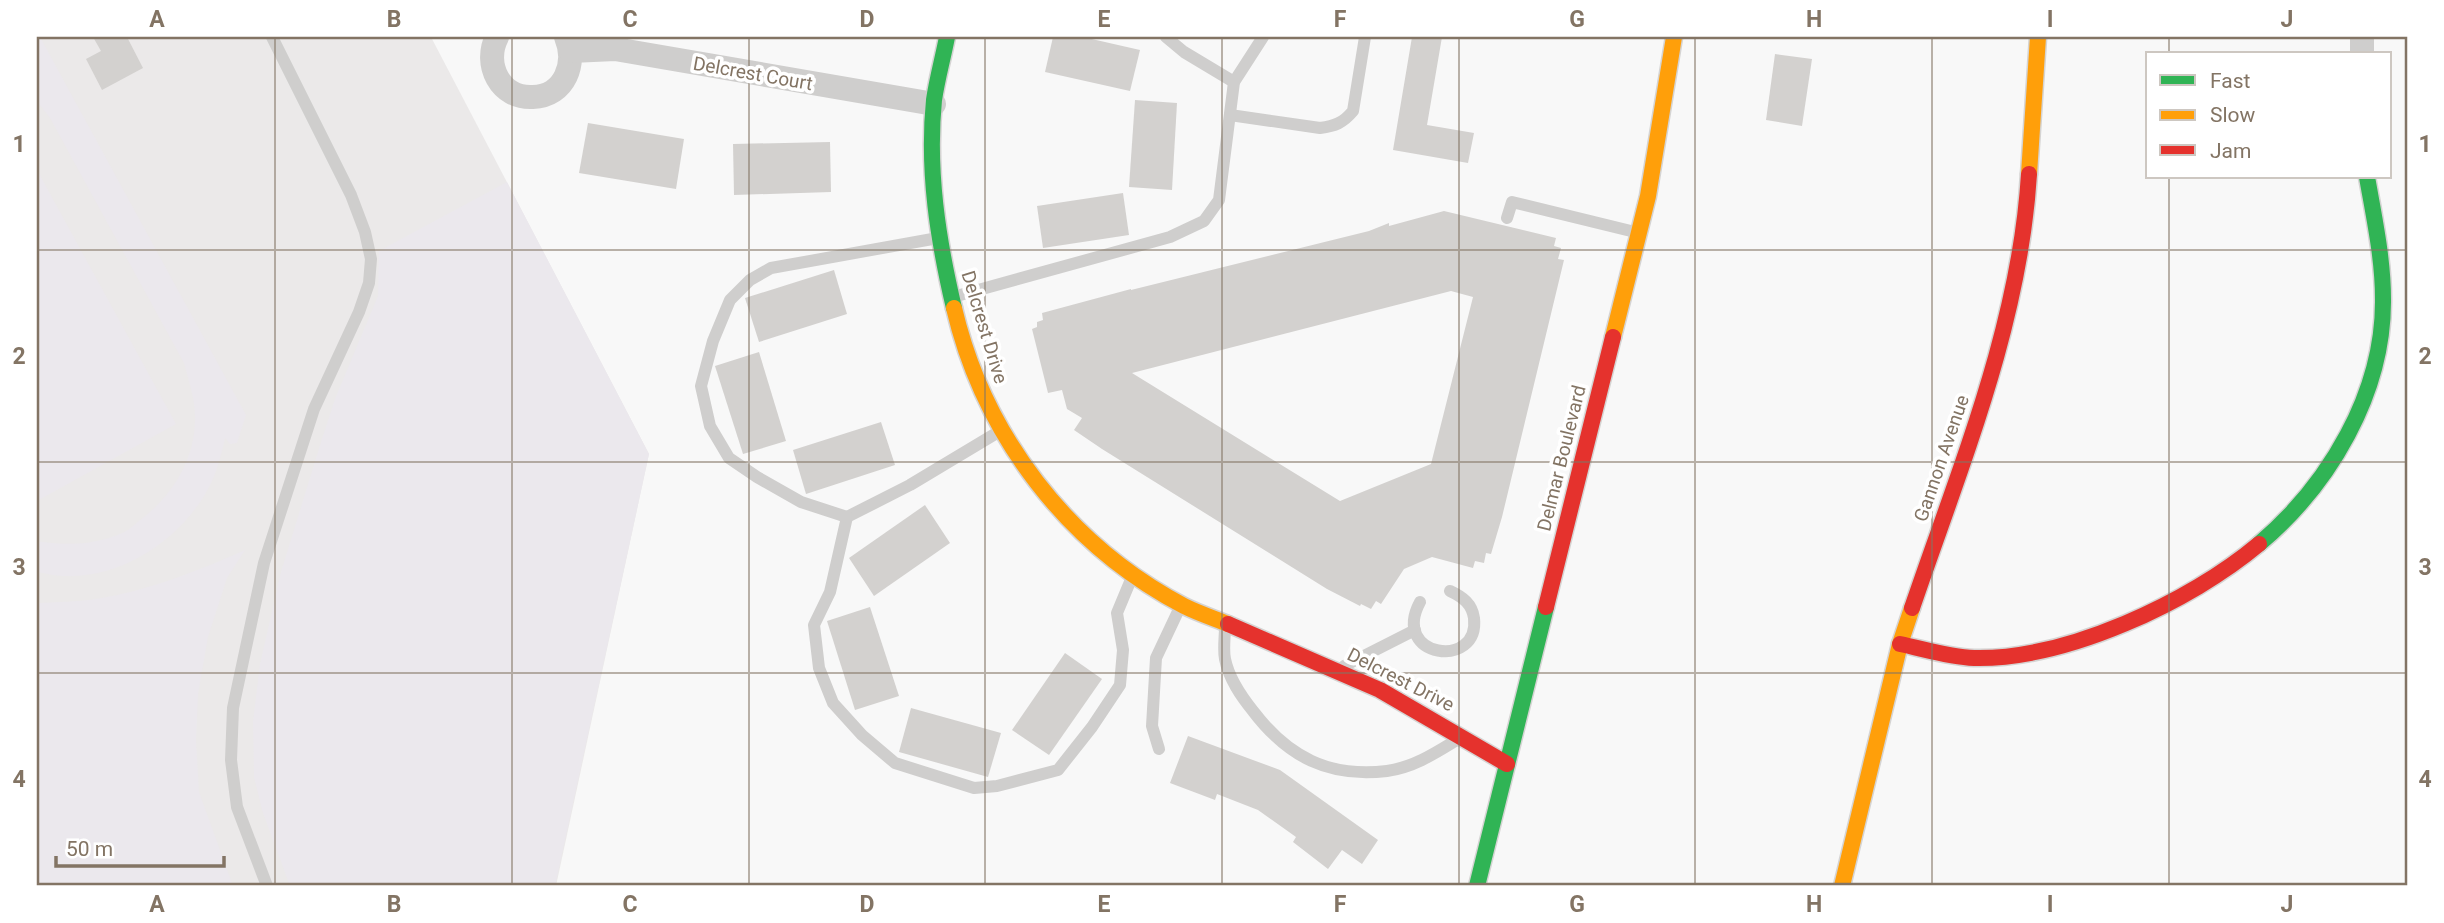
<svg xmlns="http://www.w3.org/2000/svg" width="2444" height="923" font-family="Roboto,sans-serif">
	<rect width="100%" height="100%" fill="#f8f8f8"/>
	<path fill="#ebe9e9" d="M 37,37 L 431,37 L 649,454 L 556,886 L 37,886 Z"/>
	<g fill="#ebe8ed">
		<path d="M 37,37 L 40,37 L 246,415 L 237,443 L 230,444 L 225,438 C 221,455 217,473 208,489 C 181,539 122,579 63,576 C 55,576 45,573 37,572 L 37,541 C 65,546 95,545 122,533 C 128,531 134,525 139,521 C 171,497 194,462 195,421 C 196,402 189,382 184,363 L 50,118 L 37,101 Z"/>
		<path d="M 37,170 L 176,424 L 37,501 Z"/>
		<path d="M 507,182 L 649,454 L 555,886 L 290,886 L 263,813 L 254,777 L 253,722 L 260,664 L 281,572 L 322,439 L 335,399 L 378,296 L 379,251 Z"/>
		<path d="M 245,550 L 227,578 L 208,637 L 198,694 L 196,741 L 199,792 L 233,886 L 37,886 L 37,603 C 56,602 77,602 96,599 C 147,591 198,571 245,550 Z"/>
	</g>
	<g fill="#d3d1cf" fill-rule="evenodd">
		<path d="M 93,37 L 127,37 L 143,68 L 102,90 L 86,59 L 101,51 Z"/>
		<path d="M 1053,37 L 1083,37 L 1140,50 L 1130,91 L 1045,72 Z"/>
		<path d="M 1412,37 L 1442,37 L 1427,125 L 1474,133 L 1468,163 L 1393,150 Z"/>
		<path d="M 1775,54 L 1812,59 L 1802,126 L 1766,120 Z"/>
		<path d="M 1135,100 L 1177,103 L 1172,190 L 1129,187 Z"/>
		<path d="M 588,123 L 684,139 L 676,189 L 579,173 Z"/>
		<path d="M 830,142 L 831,192 L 734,195 L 733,144 Z"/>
		<path d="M 1123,193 L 1129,235 L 1043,248 L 1037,206 Z"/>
		<path d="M 1444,211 L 1556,238 L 1554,246 L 1561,248 L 1558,259 L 1564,260 L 1502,517 L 1491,554 L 1486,553 L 1484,563 L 1475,561 L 1473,568 L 1432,557 L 1404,569 L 1381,604 L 1376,601 L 1371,609 L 1361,604 L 1360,606 L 1327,589 L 1102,449 L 1074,430 L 1082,418 L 1067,409 L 1062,390 L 1048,393 L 1032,329 L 1037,327 L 1037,322 L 1043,320 L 1042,313 L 1131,289 L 1131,290 L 1369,231 L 1389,223 L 1389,226 ZM 1451,291 L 1473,297 L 1431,464 L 1340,501 L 1132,373 Z"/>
		<path d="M 834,270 L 847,314 L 759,342 L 745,298 Z"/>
		<path d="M 759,352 L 786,441 L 743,454 L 715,366 Z"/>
		<path d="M 881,422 L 895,465 L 806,494 L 793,450 Z"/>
		<path d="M 925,505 L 950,543 L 874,596 L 849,558 Z"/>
		<path d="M 870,607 L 899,696 L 855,710 L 827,621 Z"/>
		<path d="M 1065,653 L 1102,679 L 1049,755 L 1012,730 Z"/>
		<path d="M 911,708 L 1001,733 L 988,777 L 899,752 Z"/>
		<path d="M 1188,736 L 1280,770 L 1378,840 L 1362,864 L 1342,850 L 1328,869 L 1293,842 L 1296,837 L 1258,810 L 1217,794 L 1215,800 L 1170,783 Z"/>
	</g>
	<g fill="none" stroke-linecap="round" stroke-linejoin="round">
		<g stroke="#d5d4d3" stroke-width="19">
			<g id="fast">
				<path d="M 947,37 C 943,58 937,79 934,100 C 927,171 938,240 954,308"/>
				<path d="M 2259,544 C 2329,485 2384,393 2383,299 C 2383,258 2374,217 2367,177"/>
				<path d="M 1477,886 L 1546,607"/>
			</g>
		</g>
		<g stroke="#d5d4d3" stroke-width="19">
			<g id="slow">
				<path d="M 2029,174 L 2038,37"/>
				<path d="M 954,308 C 984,436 1068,545 1184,606 C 1198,613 1213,618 1228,624"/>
				<path d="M 1613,337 L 1648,196 L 1674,37"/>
				<path d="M 1842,886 L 1900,644 L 1912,608"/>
			</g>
		</g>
		<g stroke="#d5d4d3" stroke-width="19">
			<g id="jam">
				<path d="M 1546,607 L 1613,337"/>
				<path d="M 1912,608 C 1960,467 2020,324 2029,174"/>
				<path d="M 1228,624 L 1380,690 L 1507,764"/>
				<path d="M 1900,644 C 1924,649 1949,657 1974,658 C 2066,660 2190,602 2259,544"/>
			</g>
		</g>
		<g stroke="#cfcecd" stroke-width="12">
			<path d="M 1166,37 L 1184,52 L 1234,82"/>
			<path d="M 1230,115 L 1320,128 C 1335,126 1343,123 1353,111 L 1365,37"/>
			<path d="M 1507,218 L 1512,202 L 1635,232"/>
			<path d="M 953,297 L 1170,237 L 1204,221 L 1219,200 L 1234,82 L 1263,37"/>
			<path d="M 1000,431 L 910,485 L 847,517 L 830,592 L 814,625 L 819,668 L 833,703 L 862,735 L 895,763 L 974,788 L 997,786 L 1058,770 L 1092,727 L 1120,685 L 1123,650 L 1117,613 L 1132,577"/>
			<path d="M 847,517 L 801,502 L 757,477 L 729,458 L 710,426 L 701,386 L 713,341 L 730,300 L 750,280 L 771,268 L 938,238"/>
			<path d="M 1420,602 C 1390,658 1480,670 1474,618 C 1472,604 1463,597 1450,591"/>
			<path d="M 1225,627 C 1225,637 1223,649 1225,659 C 1229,679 1241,696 1253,711 C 1288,757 1329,778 1387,771 C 1415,767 1437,752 1460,738"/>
			<path d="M 1344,666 L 1415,630"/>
			<path d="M 1159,749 L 1152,726 L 1156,658 L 1181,605"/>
			<path d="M 267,886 L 237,807 L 231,760 L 233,708 L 264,563 L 314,409 L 359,312 L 369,283 L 371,259 L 365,232 L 351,195 L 272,37"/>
		</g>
		<g stroke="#cfcecd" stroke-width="24">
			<path d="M 497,37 C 483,64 500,99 533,97 C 565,96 577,63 566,37"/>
			<path d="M 2362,37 L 2362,54"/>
			<path d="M 571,51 L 615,49 L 934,104"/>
		</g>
		<use href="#fast" stroke="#30b455" stroke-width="16"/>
		<use href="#slow" stroke="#ff9f0a" stroke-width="16"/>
		<use href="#jam" stroke="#e5322d" stroke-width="16"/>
	</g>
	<path fill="none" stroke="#837464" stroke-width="2" stroke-opacity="0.55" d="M 275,37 L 275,886M 512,37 L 512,886M 749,37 L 749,886M 985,37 L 985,886M 1222,37 L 1222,886M 1459,37 L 1459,886M 1695,37 L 1695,886M 1932,37 L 1932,886M 2169,37 L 2169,54M 2169,177 L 2169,886M 37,250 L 2407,250M 37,462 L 2407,462M 37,673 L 2407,673"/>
	<g text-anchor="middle" stroke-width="7" stroke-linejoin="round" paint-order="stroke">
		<g font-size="19" fill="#837464" stroke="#fff">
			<text transform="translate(753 73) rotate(10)" y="7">Delcrest Court</text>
			<text transform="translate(985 327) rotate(73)" y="7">Delcrest Drive</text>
			<text transform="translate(1561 458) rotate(-76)" y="7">Delmar Boulevard</text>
			<text transform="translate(1941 458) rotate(-71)" y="7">Gannon Avenue</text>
			<text transform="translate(1401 679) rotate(27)" y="7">Delcrest Drive</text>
		</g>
	</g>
	<rect width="2444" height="923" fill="none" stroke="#ffffff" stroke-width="77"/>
	<rect x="2146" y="52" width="245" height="126" fill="#ffffff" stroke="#cdc7c1" stroke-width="2"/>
	<rect x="2160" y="75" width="35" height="10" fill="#30b455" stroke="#cdc7c1" stroke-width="2"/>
	<text x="2210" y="88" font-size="21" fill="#837464">Fast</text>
	<rect x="2160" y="110" width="35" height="10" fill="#ff9f0a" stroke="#cdc7c1" stroke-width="2"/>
	<text x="2210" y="122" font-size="21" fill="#837464">Slow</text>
	<rect x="2160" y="145" width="35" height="10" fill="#e5322d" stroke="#cdc7c1" stroke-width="2"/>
	<text x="2210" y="158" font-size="21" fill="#837464">Jam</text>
	<path d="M56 856v10h168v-10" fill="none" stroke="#837464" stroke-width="3.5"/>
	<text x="66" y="856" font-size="21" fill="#837464" stroke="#ffffff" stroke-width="5" paint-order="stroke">50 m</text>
	<rect x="38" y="38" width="2368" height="846" fill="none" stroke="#837464" stroke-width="2.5"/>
	<g font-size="23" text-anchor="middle" font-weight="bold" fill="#837464">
		<text x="157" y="27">A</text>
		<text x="394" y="27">B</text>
		<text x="630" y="27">C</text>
		<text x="867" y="27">D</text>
		<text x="1104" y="27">E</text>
		<text x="1340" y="27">F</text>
		<text x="1577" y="27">G</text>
		<text x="1814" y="27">H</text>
		<text x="2050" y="27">I</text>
		<text x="2287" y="27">J</text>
		<text x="19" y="152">1</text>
		<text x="2425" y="152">1</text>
		<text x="19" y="364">2</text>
		<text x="2425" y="364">2</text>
		<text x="19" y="575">3</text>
		<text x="2425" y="575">3</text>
		<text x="19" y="787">4</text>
		<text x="2425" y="787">4</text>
		<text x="157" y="912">A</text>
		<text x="394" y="912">B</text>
		<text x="630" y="912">C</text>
		<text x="867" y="912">D</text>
		<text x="1104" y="912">E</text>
		<text x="1340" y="912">F</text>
		<text x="1577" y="912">G</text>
		<text x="1814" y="912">H</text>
		<text x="2050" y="912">I</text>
		<text x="2287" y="912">J</text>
	</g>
</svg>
